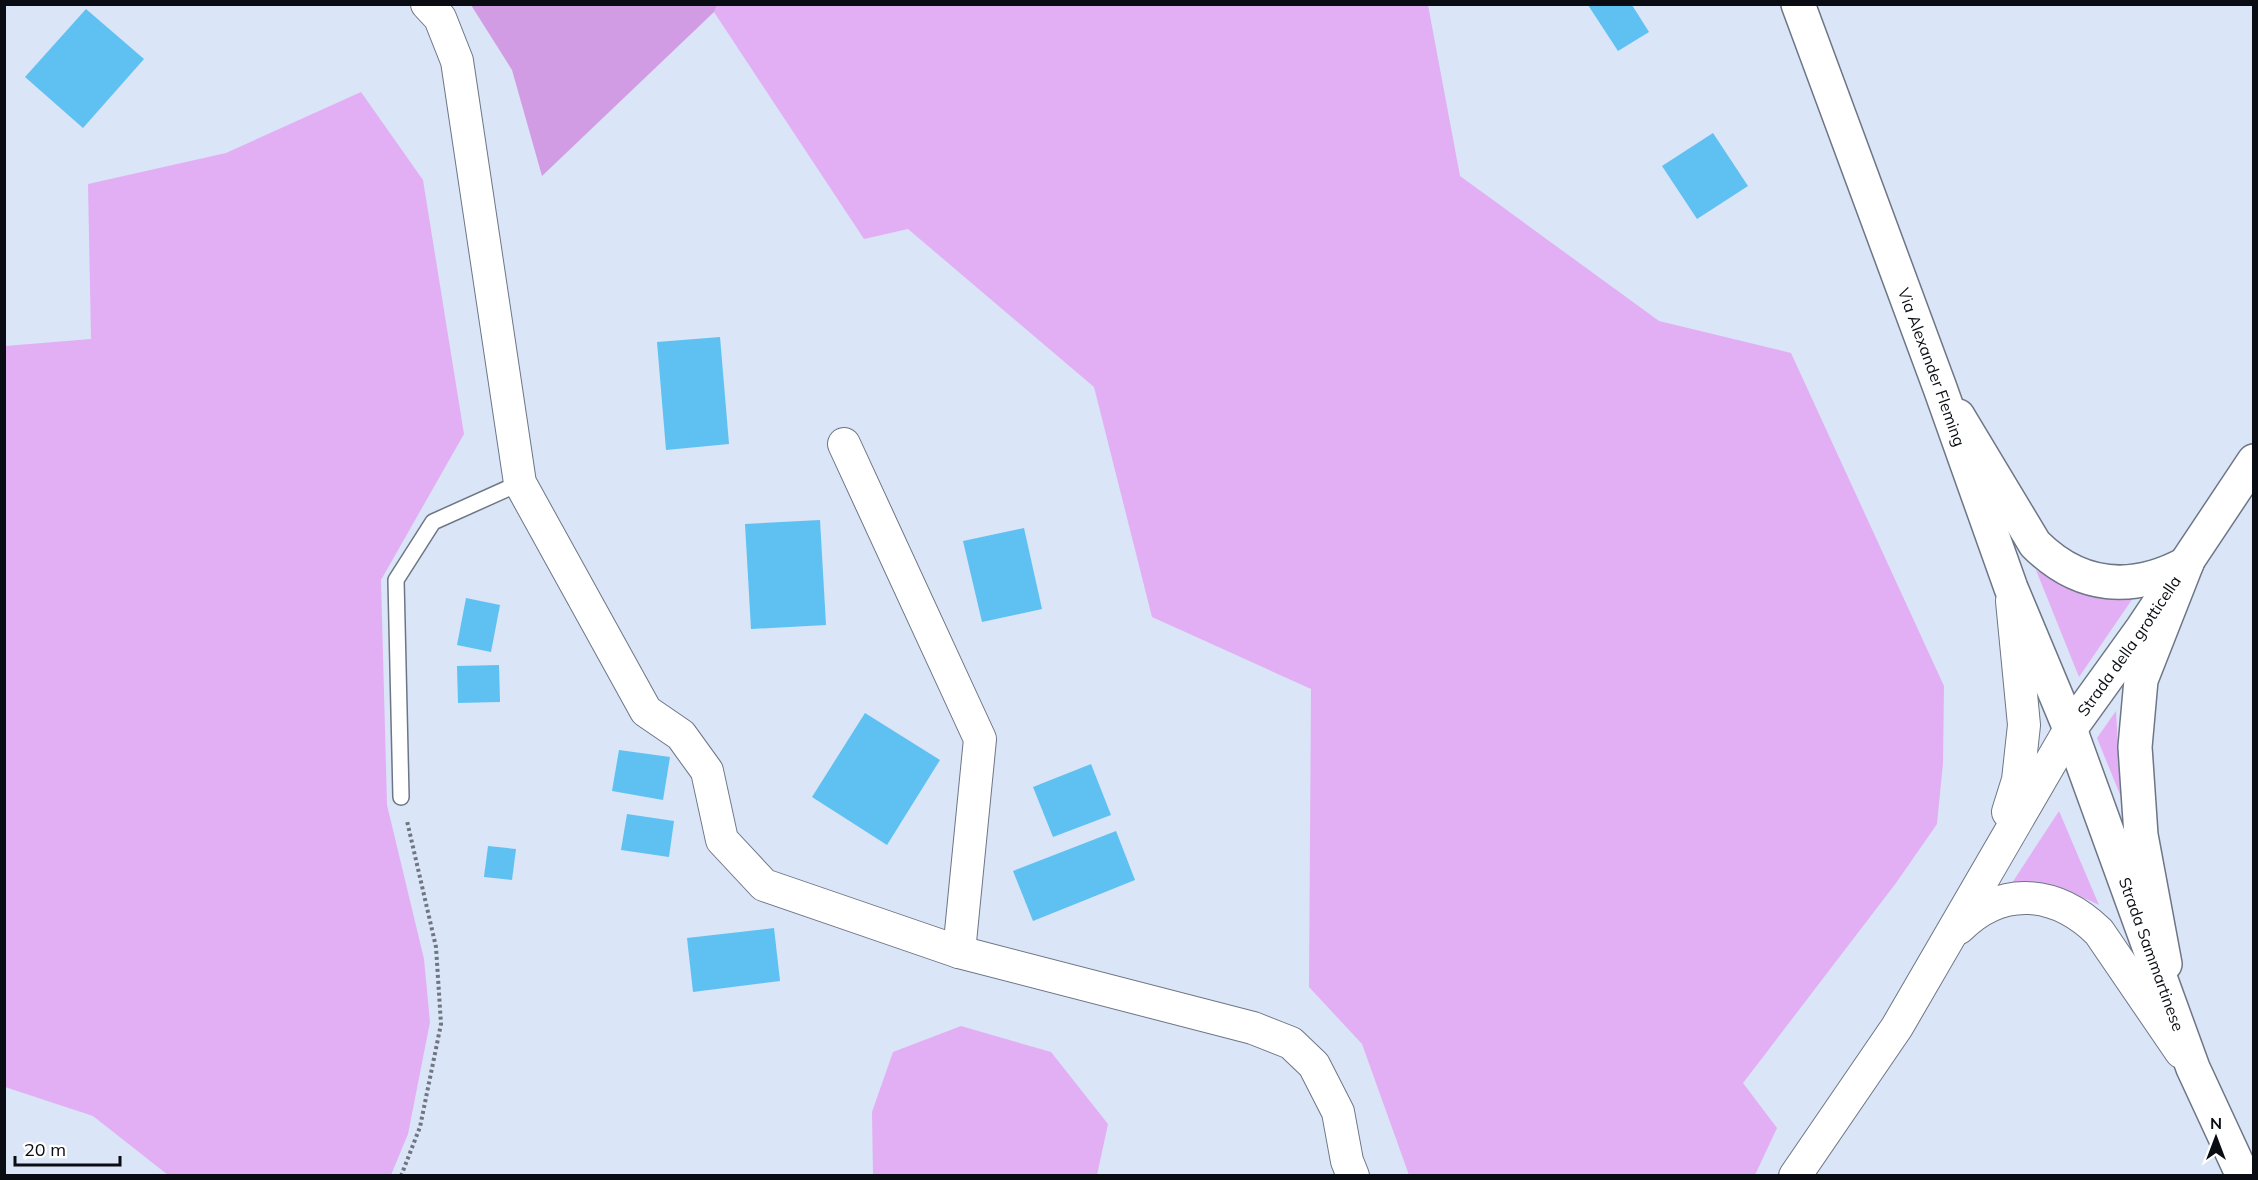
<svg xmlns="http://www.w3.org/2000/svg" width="2258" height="1180" font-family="Mulish,sans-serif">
	<rect width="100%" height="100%" fill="#dae5f7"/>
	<g fill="#e2aff4">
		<path d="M 717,4 L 1428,5 L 1460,176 L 1659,321 L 1791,353 L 1944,686 L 1943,763 L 1937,824 L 1896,883 L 1743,1083 L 1777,1128 L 1755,1175 L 1409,1175 L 1362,1044 L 1309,987 L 1311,689 L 1152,617 L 1094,387 L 908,229 L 864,239 L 714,12 Z"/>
		<path d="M 361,92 L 423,180 L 464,434 L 381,580 L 387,805 L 424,959 L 430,1022 L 408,1134 L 391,1175 L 168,1175 L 93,1116 L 5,1087 L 5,346 L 91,339 L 88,184 L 226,153 Z"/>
		<path d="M 2036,570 C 2067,589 2096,600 2133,598 L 2079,677 Z"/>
		<path d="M 2116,711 L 2121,797 L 2097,738 Z"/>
		<path d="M 2059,811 L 2099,905 C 2071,891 2044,884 2012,883 Z"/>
		<path d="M 961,1026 L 1051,1052 L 1108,1124 L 1097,1175 L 873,1175 L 872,1112 L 893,1052 Z"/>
	</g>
	<path fill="#d29ce4" d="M 471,5 L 717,5 L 714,12 L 542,176 L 512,70 Z"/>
	<g fill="#5fc1f1">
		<path d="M 1588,5 L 1632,5 L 1649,32 L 1618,51 Z"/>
		<path d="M 86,9 L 144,59 L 83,128 L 25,77 Z"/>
		<path d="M 1713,133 L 1748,186 L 1697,219 L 1662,166 Z"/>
		<path d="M 720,337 L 729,444 L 666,450 L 657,342 Z"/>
		<path d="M 820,520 L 826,625 L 751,629 L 745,524 Z"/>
		<path d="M 1024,528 L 1042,609 L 982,622 L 963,541 Z"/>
		<path d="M 466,598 L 500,605 L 491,652 L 457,645 Z"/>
		<path d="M 499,665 L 500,702 L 458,703 L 457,666 Z"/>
		<path d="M 865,713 L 940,760 L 887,845 L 812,797 Z"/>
		<path d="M 619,750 L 670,757 L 663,800 L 612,791 Z"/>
		<path d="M 1091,764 L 1111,815 L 1053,837 L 1033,787 Z"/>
		<path d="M 627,814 L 674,821 L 669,857 L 621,850 Z"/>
		<path d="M 1116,831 L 1135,880 L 1033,921 L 1013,871 Z"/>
		<path d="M 488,846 L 516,849 L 512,880 L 484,877 Z"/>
		<path d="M 774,928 L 780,981 L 693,992 L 687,938 Z"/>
	</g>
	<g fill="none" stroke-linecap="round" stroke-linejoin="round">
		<g stroke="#6d7686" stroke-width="18">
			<path id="service" d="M 401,797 L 396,580 L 433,522 L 520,483"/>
		</g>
		<g stroke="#6d7686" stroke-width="34">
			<g id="minor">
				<path d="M 427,4 L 440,18 L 457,61 L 520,483 L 646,711 L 681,735 L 707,771 L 722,840 L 764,885 L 959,952 L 1253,1028 L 1291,1043 L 1314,1065 L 1338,1112 L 1347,1161 L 1353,1176"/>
				<path d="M 844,444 L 980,739 L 959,952"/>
				<path d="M 2008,812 L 2018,780 L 2024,725 L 2012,601"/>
				<path d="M 1959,928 C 2003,884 2057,891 2099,932 L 2181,1052"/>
				<path d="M 1795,1176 L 1897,1027 L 2070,729"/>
			</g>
		</g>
		<g stroke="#6d7686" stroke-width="36">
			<g id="tertiary">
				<path d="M 1958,416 L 2035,544 C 2080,589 2132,593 2187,563"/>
				<path id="s1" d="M 2070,729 L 2142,629 L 2254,461"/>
				<path d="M 2165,964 L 2141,835 L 2135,747 L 2141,680 L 2187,563"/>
			</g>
		</g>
		<g stroke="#6d7686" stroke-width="36">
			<g id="secondary">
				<path id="s2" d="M 1798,4 L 1940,388 L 2011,588 L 2070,729 L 2193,1068 L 2243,1176"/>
			</g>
		</g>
		<path stroke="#6f7581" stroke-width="4" stroke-dasharray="3 3" stroke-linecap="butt" d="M 401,1176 L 420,1127 L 441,1024 L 436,947 L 407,821"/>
		<use href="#service" stroke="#fff" stroke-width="15"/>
		<use href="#minor" stroke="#fff" stroke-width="32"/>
		<use href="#tertiary" stroke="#fff" stroke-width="33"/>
		<use href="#secondary" stroke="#fff" stroke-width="33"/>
	</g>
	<g text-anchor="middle" stroke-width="5" stroke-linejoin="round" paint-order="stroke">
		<g font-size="16" fill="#090c12" stroke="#fff">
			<text dy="6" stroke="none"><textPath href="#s2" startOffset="387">Via Alexander Fleming</textPath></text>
			<text dy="6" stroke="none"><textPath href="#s1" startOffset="102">Strada della grotticella</textPath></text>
			<text dy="6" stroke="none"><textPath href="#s2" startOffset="1014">Strada Sammartinese</textPath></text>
		</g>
	</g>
	<rect width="2258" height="1180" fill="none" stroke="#090c12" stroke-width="12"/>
	<g transform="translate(2216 1138)" stroke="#ffffff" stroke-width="4.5" paint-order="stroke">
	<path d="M0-4.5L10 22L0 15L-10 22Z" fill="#090c12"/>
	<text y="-9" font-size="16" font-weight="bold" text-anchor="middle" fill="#090c12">N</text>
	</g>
	<path d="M15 1156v9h105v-9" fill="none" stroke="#090c12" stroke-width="3"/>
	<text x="24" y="1156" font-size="18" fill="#090c12" stroke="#ffffff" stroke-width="4.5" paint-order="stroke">20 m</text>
</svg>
